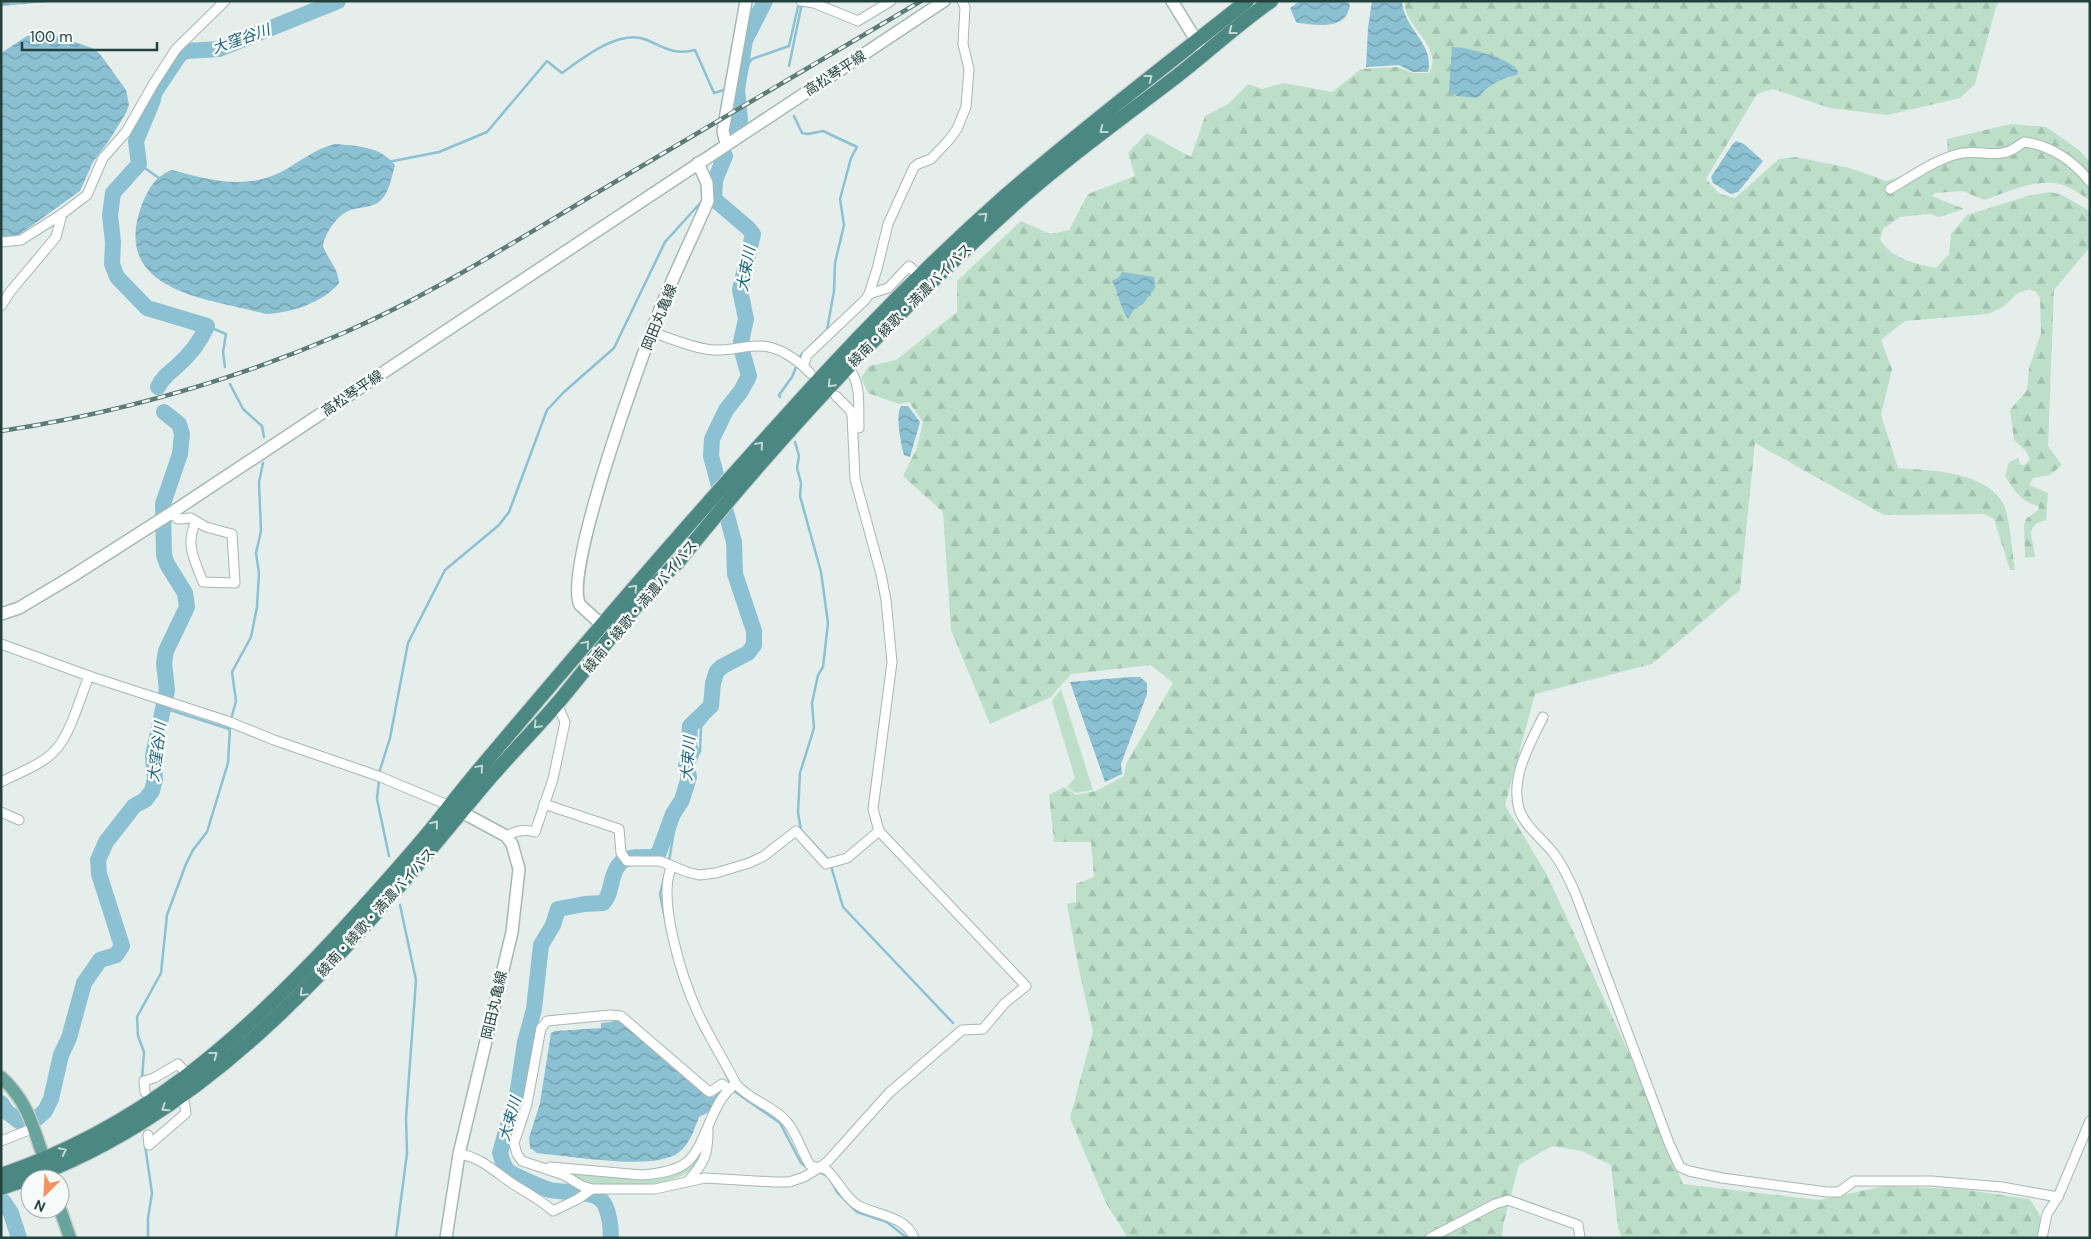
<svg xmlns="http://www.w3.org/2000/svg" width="2091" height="1239" font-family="'DM Sans','Noto Sans JP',sans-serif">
	<defs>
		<pattern id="forest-firs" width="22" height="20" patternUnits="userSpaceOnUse" patternTransform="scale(1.25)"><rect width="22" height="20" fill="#bddfca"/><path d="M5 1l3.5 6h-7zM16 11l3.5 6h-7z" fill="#a2c1ae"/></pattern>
		<pattern id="water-waves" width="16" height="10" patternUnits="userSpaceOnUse" patternTransform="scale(1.25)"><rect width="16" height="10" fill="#8cc0d3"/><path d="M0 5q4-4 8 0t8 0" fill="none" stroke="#729eac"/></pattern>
	</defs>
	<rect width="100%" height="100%" fill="#e5eeeb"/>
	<g fill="#bddfca">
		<path d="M 1061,689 L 1093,790 L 1076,793 L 1067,787 L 1075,778 L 1052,701 Z"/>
		<path d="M 706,1138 C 705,1182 656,1185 622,1185 C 610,1185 595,1186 583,1183 C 573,1179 564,1174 555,1170 L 634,1177 L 682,1169 L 693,1163 Z"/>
	</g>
	<path fill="url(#forest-firs)" fill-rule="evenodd" d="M 1404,1 L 2000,1 L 1996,7 L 1975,84 L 1960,98 L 1887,115 L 1830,108 L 1773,89 L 1757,94 L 1706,179 L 1720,194 L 1735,198 L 1779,159 L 1796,157 L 1850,168 L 1886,181 L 1948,162 L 1947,139 L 2011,124 L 2046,127 L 2079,150 L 2090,162 L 2090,200 C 2081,195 2072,188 2063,185 C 2038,177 2008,192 1984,200 L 1963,191 L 1935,193 L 1932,196 L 1964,209 L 1939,217 L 1929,214 L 1900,217 L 1883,229 L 1880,239 C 1891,259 1916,264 1936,268 L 1949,254 L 1951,234 L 1967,215 L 2028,196 L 2049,192 L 2060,194 L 2090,211 L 2090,247 L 2054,290 L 2048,446 L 2062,465 L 2050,475 L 2033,478 L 2029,485 L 2048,493 L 2046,520 C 2022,526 2034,540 2035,557 L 2025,558 L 2024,525 L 2026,519 L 2038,510 L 2039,506 C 2022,503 2014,490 2005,476 L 2009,462 L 2018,458 L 2021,465 L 2025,465 L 2030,459 L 2026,451 L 2014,440 L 2010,410 L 2027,390 L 2029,368 L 2041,333 L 2040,298 L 2036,292 L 2029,289 L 2018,293 L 2003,307 L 1988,314 L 1905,321 L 1881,340 L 1892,369 L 1881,415 L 1898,468 C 1932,471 1985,470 2004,505 C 2009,515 2013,557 2015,570 L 2010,570 L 1994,519 L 1984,514 L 1884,515 L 1755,443 L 1740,590 L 1652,664 L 1535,694 L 1505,805 L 1547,875 L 1629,1053 L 1683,1184 L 1819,1200 L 1885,1186 L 1959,1189 L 2029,1199 C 2042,1216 2043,1217 2036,1238 L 1622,1238 L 1618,1228 L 1611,1165 L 1582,1151 L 1552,1146 L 1519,1165 L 1503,1225 L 1502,1238 L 1128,1238 L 1106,1203 L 1070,1118 L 1093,1032 L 1078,965 L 1067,904 L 1076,902 L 1076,884 L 1094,877 L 1091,842 L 1054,842 L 1049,795 L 1064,787 L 1076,795 L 1096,791 L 1124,776 L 1126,764 L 1173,683 L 1151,665 L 1071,674 L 1051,697 L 990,724 L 951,630 L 943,512 L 903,476 L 916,450 L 923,422 L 909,402 L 899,404 L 868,393 L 861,378 L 869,366 L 896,360 L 957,312 L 957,281 L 1021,221 L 1050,234 L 1069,230 L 1088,194 L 1135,176 L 1128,153 L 1147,133 L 1191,157 L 1205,116 L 1228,104 L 1248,84 L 1262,89 L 1283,83 L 1332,92 L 1361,69 L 1397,67 L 1414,73 L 1429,73 C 1444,46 1405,29 1404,1 ZM 1498,58 L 1517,75 C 1500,79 1488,85 1477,98 Z"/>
	<g fill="url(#water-waves)">
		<path d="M 1,1 L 60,1 L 1,6 Z"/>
		<path d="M 1300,1 L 1343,1 L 1350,4 C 1347,31 1318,25 1298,23 L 1296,22 L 1290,8 Z"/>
		<path d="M 1372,1 L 1402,1 C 1403,28 1435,44 1428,72 L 1413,72 L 1399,65 L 1366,67 L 1368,28 Z"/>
		<path d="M 42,31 L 92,48 L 100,54 L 126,90 L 129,105 L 126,113 L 110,139 L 93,162 L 80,191 L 20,234 L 13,237 L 1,236 L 1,53 L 27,36 Z"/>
		<path d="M 1452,47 C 1465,46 1516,60 1518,72 L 1517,75 C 1499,79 1489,85 1477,98 L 1457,96 L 1449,90 Z"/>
		<path d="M 1736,141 L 1744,144 L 1763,161 L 1738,192 L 1731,194 L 1713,183 L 1711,177 L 1732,145 Z"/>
		<path d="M 335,144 C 357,146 380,146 395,165 C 392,175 389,194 380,201 C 373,207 363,207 354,209 C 339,212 325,232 323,246 C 328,260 338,267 339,283 C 323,303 290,313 266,314 C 212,299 113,293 140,210 C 146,193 154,176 172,170 C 210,180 245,190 281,172 C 300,162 314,149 335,144 Z"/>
		<path d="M 1122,272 L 1154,277 L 1155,288 L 1143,304 L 1135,308 L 1128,319 C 1119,306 1120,295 1112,281 L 1119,277 Z"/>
		<path d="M 901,406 L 908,406 L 920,422 L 910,457 L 904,455 C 901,444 895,415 901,406 Z"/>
		<path d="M 1130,677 L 1140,677 L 1147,683 L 1147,694 L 1121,764 L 1122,774 L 1105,782 L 1070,682 Z"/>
		<path d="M 617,1021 L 625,1023 L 639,1038 L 704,1094 L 712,1096 L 715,1101 L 711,1111 L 699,1117 C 694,1130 690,1144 678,1153 C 654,1171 569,1156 537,1153 L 530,1148 L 529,1138 L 540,1103 L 551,1033 L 555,1031 L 601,1028 L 601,1023 Z"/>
	</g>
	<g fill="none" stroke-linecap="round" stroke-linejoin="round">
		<g stroke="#8cc0d3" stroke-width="2.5">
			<path d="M 822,1 L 828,4 L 829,1"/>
			<path d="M 789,66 L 802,3"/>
			<path d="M 734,86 L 744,82 L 749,63 L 752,59 L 789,46 L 798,7 L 802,4"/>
			<path d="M 388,162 L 439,152 L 487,132 L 547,61 L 562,73 C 583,58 620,28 647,40 C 665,48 674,55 695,50 L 714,93 L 727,89"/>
			<path d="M 139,164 L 159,178"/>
			<path d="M 207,326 L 226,334 L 223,352 L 225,367"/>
			<path d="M 230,384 L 243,409 L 262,426 L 264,437"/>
			<path d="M 780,397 L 779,395 L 792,377 L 801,355 L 827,330 L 834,291 L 835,263 L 844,225 L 840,199 L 851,158 L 857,147 L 823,131 L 808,134 L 802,133 L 794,116"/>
			<path d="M 795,442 L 799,456 L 797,468 L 801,483 L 800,496 L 821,572 L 828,623 L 823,667 L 818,675 L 812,703 L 814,728 L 800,773 L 798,813 L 801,830 L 827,858"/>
			<path d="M 164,708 L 229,729"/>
			<path d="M 232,716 L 236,701 L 232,672 L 251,637 L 257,607 L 259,573 L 256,553 L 261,531 L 259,482 L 263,463"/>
			<path d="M 389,856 L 377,799 L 380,770 L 390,738 L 408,643 L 445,570 L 499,525 L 509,512 L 547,410 L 564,392 L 614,348 L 665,242 L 703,200"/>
			<path d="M 669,861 L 675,825 L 686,802 L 694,764 L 700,751 L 701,727 L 713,712 L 714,706 L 711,700"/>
			<path d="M 831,866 L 843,907 L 953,1023"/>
			<path d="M 666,924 L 660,894 L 667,866"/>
			<path d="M 691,1006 L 702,1031"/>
			<path d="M 724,1070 L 734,1091 L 780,1123 L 801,1163 L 809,1169"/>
			<path d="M 142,1079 L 144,1052 L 138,1036 L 137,1017 L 161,973 L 167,915 L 186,864 L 193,850 L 207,832 L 228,763 L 230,727"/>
			<path d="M 712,1100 L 724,1089"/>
			<path d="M 145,1145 L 152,1193 L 148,1218 L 148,1238"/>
			<path d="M 819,1172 L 829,1177 L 837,1192 L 857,1212 L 887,1222 L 907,1238"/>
			<path d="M 396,1238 L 407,1153 L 406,1118 L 416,980 L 400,905"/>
		</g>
		<g stroke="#8cc0d3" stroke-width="16">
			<path d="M 735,130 L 740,120 L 737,90 L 745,40 L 765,1"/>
			<path d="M 158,387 C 163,377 168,374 176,367 C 190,355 200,342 207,326 L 147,308 L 117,277 L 112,264 L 113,242 L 110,215 L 113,193 L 139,164 L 136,141 L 153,100 L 154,93 L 180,54 L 187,51 L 219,49 L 338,1"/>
			<path d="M 1,1103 L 7,1112 L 19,1121"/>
			<path d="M 36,1119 L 45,1111 L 51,1099 L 61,1055 L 69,1038 L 84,983 L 100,960 L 116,955 L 122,946 L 99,874 L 98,860 L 106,842 L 134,806 L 145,800 L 152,791 L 155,779 L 153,756 L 167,690 L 164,663 L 166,651 L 187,607 L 185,593 L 167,564 L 164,555 L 163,504 L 180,454 L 182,434 L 179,424 L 164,412"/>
			<path d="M 3,1201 L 11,1213 L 19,1238"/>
			<path d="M 611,1238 C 611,1227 609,1209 602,1201 C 594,1190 563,1193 550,1190 C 543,1188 513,1175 508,1171 C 503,1166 502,1159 500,1153 L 518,1090 L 525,1042 L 534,1009 L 541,945 L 553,925 L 558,909 L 585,904 L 603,903 C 608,898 609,893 611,885 C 617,855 628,857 654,857 L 659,852 L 673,814 L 682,800 L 689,777 L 686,765 L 691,751 L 689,745 L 690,726 L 711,706 L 713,683 L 717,671 L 723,666 L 748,653 L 754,645 L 754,631 L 735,574 L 734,542 L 711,456 L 712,439 L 726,410 L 741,391 L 749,376 L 742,351 L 741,342 L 746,319 L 740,290 L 753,234 L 748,228 L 714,199 L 715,180 L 725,156"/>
		</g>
		<g stroke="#a7b7b3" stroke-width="11">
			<g id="minor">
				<path d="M 801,1 L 814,3 L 858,21 L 891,1"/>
				<path d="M 1890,189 C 1913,176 1932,161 1958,154 C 1974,149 1992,157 2007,152 C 2013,150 2019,145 2024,142 C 2050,145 2074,161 2090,182"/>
				<path d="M 1,242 L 21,240 L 62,214 L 87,195 L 103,158 L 126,132 L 154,83 L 176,49 L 225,1"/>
				<path d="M 869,294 L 888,288 L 909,266 L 919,276"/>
				<path d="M 1,306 L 10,292 L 56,237 L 62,214"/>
				<path d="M 651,332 C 671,338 694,349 714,350 C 729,351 743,346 757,346 C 777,345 797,359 810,373"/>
				<path d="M 804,364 L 807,355 L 865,300 L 869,294 L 877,269 L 888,224 L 914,167 L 918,164 L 931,159 L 948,141 L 957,129 L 966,107 L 969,69 L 963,44 L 965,7 L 962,1"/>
				<path d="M 848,366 C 862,385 858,405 859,428"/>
				<path d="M 171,513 L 178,519 L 191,518 L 206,527 L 232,534 L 235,583 L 203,582 C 194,559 185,544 196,521"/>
				<path d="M 1,644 L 89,676 L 227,721 L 274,740 L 378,776 L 450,806"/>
				<path d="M 1543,717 C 1530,744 1510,777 1519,809 C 1525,827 1543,839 1554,854 C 1564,867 1570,881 1576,895 L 1669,1143 L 1680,1167 L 1689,1171 L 1722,1178 L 1827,1192 L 1839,1192 L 1854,1181 L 1931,1181 L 2002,1187 L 2058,1197"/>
				<path d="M 1,782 C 20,772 45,764 58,747 C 72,729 80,698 89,676"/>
				<path d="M 544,804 L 619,829 L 621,853 L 627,861 L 660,861 L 687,872 L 699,875 L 716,873 L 749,863 L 764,856 L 796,831 L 826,864 L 847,858 L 879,831"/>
				<path d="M 1,812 L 19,820"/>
				<path d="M 506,836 C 516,831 523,829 535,832 L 553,779 L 565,722 L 557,704"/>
				<path d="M 672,866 C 656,898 683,981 698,1013 C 709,1037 724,1060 736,1084 C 749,1100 772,1105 786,1121 C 797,1133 801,1151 810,1165 C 815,1168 820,1167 825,1169 C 834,1173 844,1198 859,1206 C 876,1215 906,1216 914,1238"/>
				<path d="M 145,1092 L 144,1081 L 154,1078 L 178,1064 L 188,1075"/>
				<path d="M 148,1135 L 149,1145 L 186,1113 L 183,1096"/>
				<path d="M 1,1141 L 34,1128"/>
				<path d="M 459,1154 C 481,1157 495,1172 513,1184 C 527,1193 541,1200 553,1211 L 578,1199 L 592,1189 L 655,1189 L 705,1178 L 774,1182 L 789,1182 L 804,1177 L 819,1168 L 828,1161 L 889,1093 L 962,1030 L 983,1029 L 1005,1003 L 1026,986 L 879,831 L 873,809 L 892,662 L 886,600 L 881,574 L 855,479 L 852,415 L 850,410 L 836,396"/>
				<path d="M 550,1167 L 642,1175 C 692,1171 694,1159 712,1117 C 718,1104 723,1094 734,1085"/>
				<path d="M 688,1181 C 705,1162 708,1155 708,1130"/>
				<path d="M 592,1189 L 582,1186 L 564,1175 L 522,1161 L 517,1154 L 514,1143 L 527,1104 L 541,1028 L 547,1021 L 610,1015 L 621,1016 L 708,1091 L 710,1092 L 722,1084 L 729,1089"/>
				<path d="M 1430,1238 L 1495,1204 L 1508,1200 L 1578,1225 L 1580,1238"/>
				<path d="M 2042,1238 L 2047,1214 L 2058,1197 L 2090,1121"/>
			</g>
		</g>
		<g stroke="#a3bab4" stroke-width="14">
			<g id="secondary">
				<path d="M 1172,1 L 1204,53"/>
				<path d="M 726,144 L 723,131 L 746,1"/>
				<path d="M 1,614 L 19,608 L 71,577 L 168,515 L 944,1"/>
				<path d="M 613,635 L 580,605 C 563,574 636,374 651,333 C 667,288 689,245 708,201 L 707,183 L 698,163"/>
				<path d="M 446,1238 L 459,1154 L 512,932 L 519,869 L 512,844 L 506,836 L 456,809"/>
			</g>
		</g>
		<g stroke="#c1cac8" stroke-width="15">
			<g id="primary">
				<path d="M 1,1077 C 25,1099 31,1120 41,1150"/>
				<path d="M 60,1209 L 70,1238"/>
			</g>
		</g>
		<g stroke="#c1cac8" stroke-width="16">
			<g id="trunk">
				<path d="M 1,1175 C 140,1128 238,1042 336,937 C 369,901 403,864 434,826 C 448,808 462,790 477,772 C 576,655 675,538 778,425 C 849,345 924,268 1004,197 C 1082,129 1165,66 1247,1"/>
				<path d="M 1,1188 C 211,1121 348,949 483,786 C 508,756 536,729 561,699 C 599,654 634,603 677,563 C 779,437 889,318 1009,209 C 1062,161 1121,119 1177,76 C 1209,51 1238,24 1271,1"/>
			</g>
		</g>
		<use href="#minor" stroke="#fff" stroke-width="9"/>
		<use href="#secondary" stroke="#fff" stroke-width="11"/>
		<use href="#primary" stroke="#69a49c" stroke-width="12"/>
		<use href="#trunk" stroke="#4c8882" stroke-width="14"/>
		<g stroke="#5e7c77" stroke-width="4.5">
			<path id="rail" d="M 1,431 C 119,413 232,381 341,334 C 431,295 514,242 598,192 C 705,128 813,65 921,1"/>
		</g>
		<use href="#rail" stroke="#f6faf8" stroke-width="2.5" stroke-dasharray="8" stroke-linecap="butt"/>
	</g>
	<defs><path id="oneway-chevron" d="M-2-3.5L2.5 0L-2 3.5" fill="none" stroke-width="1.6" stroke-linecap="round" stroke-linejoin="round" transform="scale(1.25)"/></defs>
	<g stroke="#c3d8d5">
		<use href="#oneway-chevron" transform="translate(1232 31) rotate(142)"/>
		<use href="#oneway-chevron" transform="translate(1149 78) rotate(-38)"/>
		<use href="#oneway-chevron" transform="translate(1103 130) rotate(142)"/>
		<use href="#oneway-chevron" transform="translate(984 216) rotate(-43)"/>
		<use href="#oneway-chevron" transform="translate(831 384) rotate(133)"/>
		<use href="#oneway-chevron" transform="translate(760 445) rotate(-49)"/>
		<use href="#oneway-chevron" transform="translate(634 588) rotate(-49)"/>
		<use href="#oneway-chevron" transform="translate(586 644) rotate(-50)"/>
		<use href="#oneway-chevron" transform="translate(537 725) rotate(133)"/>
		<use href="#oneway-chevron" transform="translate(480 768) rotate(-50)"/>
		<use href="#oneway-chevron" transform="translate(435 824) rotate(-51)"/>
		<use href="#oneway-chevron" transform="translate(303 993) rotate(135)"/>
		<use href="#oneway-chevron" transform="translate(214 1055) rotate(-38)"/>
		<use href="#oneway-chevron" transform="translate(165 1108) rotate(146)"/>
		<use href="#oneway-chevron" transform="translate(63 1151) rotate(-26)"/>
	</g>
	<g text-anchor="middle" stroke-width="5" stroke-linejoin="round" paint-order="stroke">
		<g font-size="14" fill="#23413c" stroke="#f6faf8">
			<text transform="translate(835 73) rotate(-33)" y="5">高松琴平線</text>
			<text transform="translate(910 305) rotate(-45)" y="5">綾南・綾歌・満濃バイパス</text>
			<text transform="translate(659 317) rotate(-68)" y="5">岡田丸亀線</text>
			<text transform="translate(352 393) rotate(-34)" y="5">高松琴平線</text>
			<text transform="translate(640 606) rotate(-50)" y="5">綾南・綾歌・満濃バイパス</text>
			<text transform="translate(376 912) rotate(-48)" y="5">綾南・綾歌・満濃バイパス</text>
			<text transform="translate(494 1005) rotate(-77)" y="5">岡田丸亀線</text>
		</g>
		<g font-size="15" font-style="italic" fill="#1c637e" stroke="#f6faf8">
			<text transform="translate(241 39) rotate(-19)" y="5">大窪谷川</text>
			<text transform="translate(746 269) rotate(-80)" y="5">大束川</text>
			<text transform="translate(157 752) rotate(-83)" y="5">大窪谷川</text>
			<text transform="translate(688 759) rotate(-86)" y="5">大束川</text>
			<text transform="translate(510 1119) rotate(-74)" y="5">大束川</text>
		</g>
	</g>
	<rect width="2091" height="1239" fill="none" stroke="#23413c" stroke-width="5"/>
	<g transform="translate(45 1194) rotate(204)"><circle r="24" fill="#f6faf8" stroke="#a2b0ad"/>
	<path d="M0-4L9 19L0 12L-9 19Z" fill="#f4935d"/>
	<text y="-8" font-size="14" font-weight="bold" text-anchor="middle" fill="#23413c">N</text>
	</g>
	<path d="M22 42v8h135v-8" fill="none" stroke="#23413c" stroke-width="2.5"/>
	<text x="30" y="42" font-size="15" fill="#23413c" stroke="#f6faf8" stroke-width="4" paint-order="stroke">100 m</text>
</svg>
